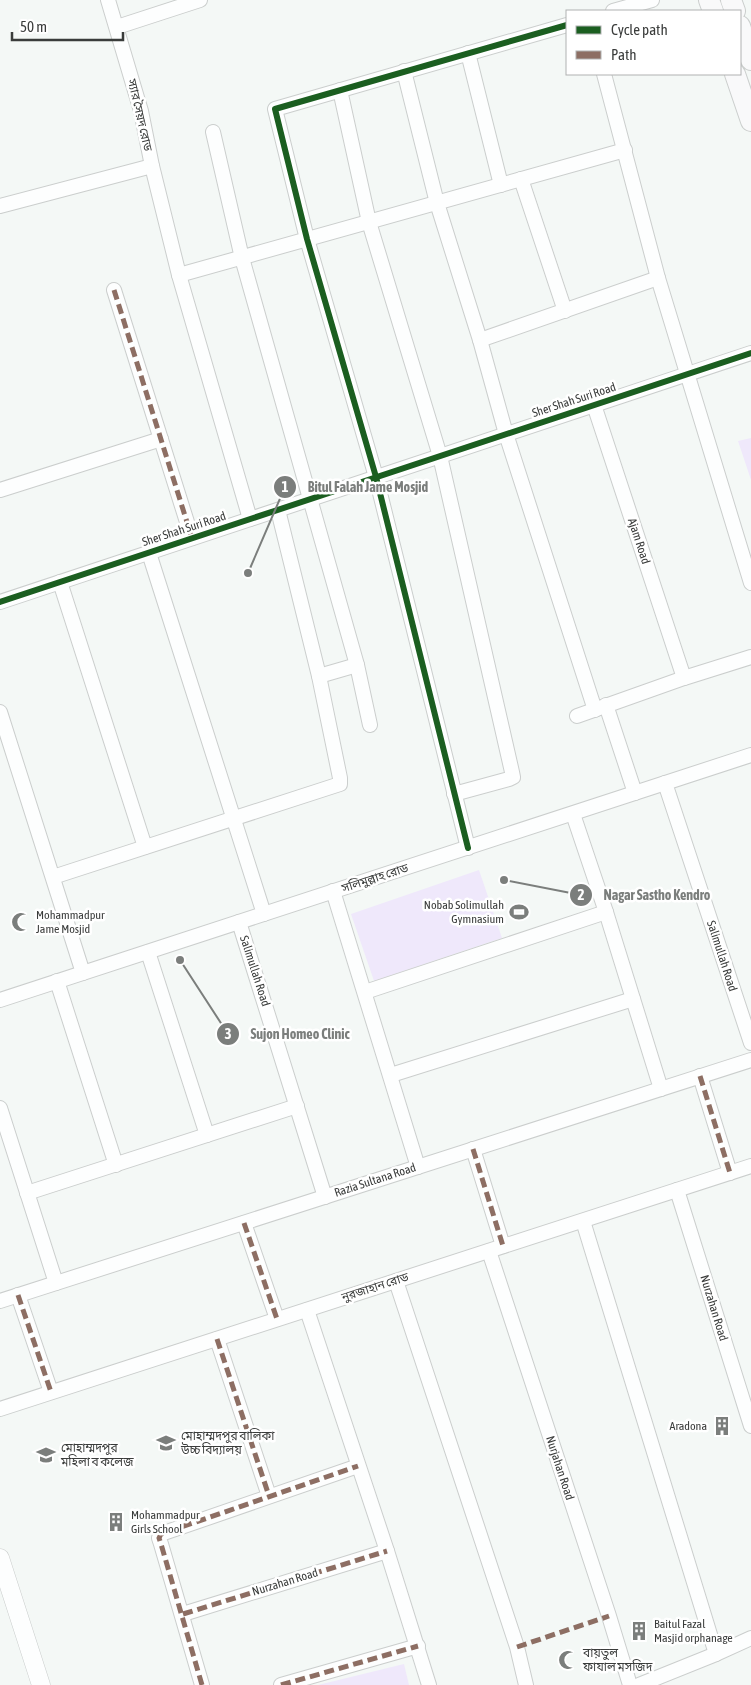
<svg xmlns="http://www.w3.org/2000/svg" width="751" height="1685" font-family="'Asap Condensed','Noto Sans Bengali',sans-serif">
	<rect width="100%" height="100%" fill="#f4f8f6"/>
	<g fill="#efe8fb">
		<path d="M 751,438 L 751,480 L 738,441 Z"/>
		<path d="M 479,870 L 502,938 L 374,981 L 351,914 Z"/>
		<path d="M 404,1664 L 409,1685 L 318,1685 Z"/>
	</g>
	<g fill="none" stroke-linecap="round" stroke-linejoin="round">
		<g stroke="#cbcecd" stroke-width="16">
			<g id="minor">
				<path d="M 108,0 L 141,111 L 152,166 L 179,275 L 250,519"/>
				<path d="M 613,11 L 652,0"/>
				<path d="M 117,27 L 200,0"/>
				<path d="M 468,53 L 501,185"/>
				<path d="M 404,71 L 437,203 L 480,340 L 506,434 L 595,710"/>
				<path d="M 604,74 L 658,278 L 751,583"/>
				<path d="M 340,90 L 369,222 L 440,456 L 512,772 L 513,777 L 509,779 L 454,794"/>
				<path d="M 213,132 L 242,258 L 357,665 L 370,725"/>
				<path d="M 521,179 L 565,311"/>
				<path d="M 0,206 L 152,166"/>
				<path d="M 179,275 L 625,150"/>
				<path d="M 114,290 L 192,538"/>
				<path d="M 480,340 L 658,278"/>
				<path d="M 594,405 L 684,678"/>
				<path d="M 0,490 L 161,439"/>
				<path d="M 149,553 L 264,914"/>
				<path d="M 60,582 L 145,847"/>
				<path d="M 0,602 L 751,353"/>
				<path d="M 319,676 L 357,665"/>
				<path d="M 606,705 L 635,793"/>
				<path d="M 0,712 L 83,973"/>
				<path d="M 577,716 L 684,678 L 751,657"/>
				<path d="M 665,783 L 751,1043"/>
				<path d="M 573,814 L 606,912 L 661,1089"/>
				<path d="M 468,848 L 376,477 L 307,239 L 275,109 L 567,25"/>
				<path d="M 53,877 L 340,784 L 340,778 L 319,676 L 278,510"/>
				<path d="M 333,891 L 418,1167"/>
				<path d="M 239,922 L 325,1197"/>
				<path d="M 148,952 L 207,1135"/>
				<path d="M 57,981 L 116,1165"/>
				<path d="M 365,992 L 606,912"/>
				<path d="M 0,1000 L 751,755"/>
				<path d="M 391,1075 L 633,999"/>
				<path d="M 700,1076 L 730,1173"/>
				<path d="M 0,1108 L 56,1283"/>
				<path d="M 473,1149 L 503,1246"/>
				<path d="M 677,1190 L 751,1426"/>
				<path d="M 27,1193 L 297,1106"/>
				<path d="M 583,1221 L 716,1654"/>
				<path d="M 244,1223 L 277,1319"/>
				<path d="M 489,1251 L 609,1616 L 630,1685"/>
				<path d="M 396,1281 L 517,1647 L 526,1685"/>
				<path d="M 18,1295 L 51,1392"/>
				<path d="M 0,1301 L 751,1060"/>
				<path d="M 307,1310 L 387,1551 L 429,1685"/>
				<path d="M 217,1339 L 269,1496"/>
				<path d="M 0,1409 L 751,1166"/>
				<path d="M 183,1614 L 387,1551"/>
				<path d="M 202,1685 L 161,1544 L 159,1538 L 161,1534 L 358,1466"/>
				<path d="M 281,1685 L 418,1646"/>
				<path d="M 639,1685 L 716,1654 L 751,1638"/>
			</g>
		</g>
		<g stroke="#cbcecd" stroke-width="19">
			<path id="tertiary" d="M 0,1558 L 41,1685"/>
		</g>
		<g stroke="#cbcecd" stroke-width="22">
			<g id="secondary">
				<path d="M 709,0 L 713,11"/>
				<path d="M 731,0 L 735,11"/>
				<path d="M 740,26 L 751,60"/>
				<path d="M 735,74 L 751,121"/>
			</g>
		</g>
		<use href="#minor" stroke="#fdfefe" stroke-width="14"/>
		<use href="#tertiary" stroke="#fdfefe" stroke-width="18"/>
		<use href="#secondary" stroke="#f9f9fa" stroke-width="20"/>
		<g stroke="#8d6e63" stroke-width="5" stroke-dasharray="10 5" stroke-linecap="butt">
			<path d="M 114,290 L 192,538"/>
			<path d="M 700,1076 L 730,1173"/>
			<path d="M 473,1149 L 503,1246"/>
			<path d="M 244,1223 L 277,1319"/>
			<path d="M 18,1295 L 51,1392"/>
			<path d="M 217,1339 L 269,1496"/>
			<path d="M 183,1614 L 387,1551"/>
			<path d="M 517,1647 L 609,1616"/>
			<path d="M 202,1685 L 161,1544 L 159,1538 L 161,1534 L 358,1466"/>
			<path d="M 281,1685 L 418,1646"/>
		</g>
		<g stroke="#fff" stroke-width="9">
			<g id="cycleway">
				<path d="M 0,602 L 751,353"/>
				<path d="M 468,848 L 376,477 L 307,239 L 275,109 L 567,25"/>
			</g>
		</g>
		<use href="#cycleway" stroke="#1b5e20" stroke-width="6"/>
	</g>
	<defs>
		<g id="stadium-bare" transform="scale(1.5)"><path d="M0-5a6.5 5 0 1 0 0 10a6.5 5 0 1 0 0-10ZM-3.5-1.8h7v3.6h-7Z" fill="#7b7e7c" stroke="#fff" stroke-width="2.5" paint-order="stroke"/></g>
		<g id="mosque-bare" transform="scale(1.5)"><path d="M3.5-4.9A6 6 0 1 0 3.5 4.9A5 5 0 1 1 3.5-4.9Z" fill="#7b7e7c" stroke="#fff" stroke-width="2.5" paint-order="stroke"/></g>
		<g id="building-bare" transform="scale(1.5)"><path d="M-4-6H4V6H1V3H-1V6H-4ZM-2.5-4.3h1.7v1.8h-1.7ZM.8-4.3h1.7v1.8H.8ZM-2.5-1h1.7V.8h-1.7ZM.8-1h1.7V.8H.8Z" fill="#7b7e7c" stroke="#fff" stroke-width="2.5" paint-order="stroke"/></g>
		<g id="school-bare" transform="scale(1.5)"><path d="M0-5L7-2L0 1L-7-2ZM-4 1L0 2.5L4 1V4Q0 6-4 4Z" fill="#7b7e7c" stroke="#fff" stroke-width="2.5" paint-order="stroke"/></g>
		<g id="university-bare" transform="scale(1.5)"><path d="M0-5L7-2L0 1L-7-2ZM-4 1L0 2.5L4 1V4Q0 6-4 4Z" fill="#7b7e7c" stroke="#fff" stroke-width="2.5" paint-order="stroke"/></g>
	</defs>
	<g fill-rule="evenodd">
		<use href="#stadium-bare" x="519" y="912"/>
		<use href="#mosque-bare" x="21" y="922"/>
		<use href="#building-bare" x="722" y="1426"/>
		<use href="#school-bare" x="166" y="1443"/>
		<use href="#university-bare" x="46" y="1455"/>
		<use href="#building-bare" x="116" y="1522"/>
		<use href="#building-bare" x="639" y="1631"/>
		<use href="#mosque-bare" x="568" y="1660"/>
	</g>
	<g text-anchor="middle" stroke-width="5" stroke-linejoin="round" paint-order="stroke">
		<g font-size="12" fill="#3a3c3b" stroke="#fff">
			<text transform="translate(140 115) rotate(77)" y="4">স্যার সৈয়দ রোড</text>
			<text transform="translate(574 400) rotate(-18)" y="4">Sher Shah Suri Road</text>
			<text transform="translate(184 529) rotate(-18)" y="4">Sher Shah Suri Road</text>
			<text transform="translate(639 541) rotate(72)" y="4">Ajam Road</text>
			<text transform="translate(375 878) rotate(-18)" y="4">সলিমুল্লাহ রোড</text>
			<text transform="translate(722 956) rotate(72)" y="4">Salimullah Road</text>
			<text transform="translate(255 971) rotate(72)" y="4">Salimullah Road</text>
			<text transform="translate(375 1180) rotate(-18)" y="4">Razia Sultana Road</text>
			<text transform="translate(375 1287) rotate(-18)" y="4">নুরজাহান রোড</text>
			<text transform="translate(714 1308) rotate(73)" y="4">Nurzahan Road</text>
			<text transform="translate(560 1468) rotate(72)" y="4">Nurjahan Road</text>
			<text transform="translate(285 1582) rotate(-17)" y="4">Nurzahan Road</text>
		</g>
		<g font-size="12" fill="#3a3c3b" stroke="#fff" text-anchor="start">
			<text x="504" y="909" text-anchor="end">Nobab Solimullah<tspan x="504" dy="14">Gymnasium</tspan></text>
			<text x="36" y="919">Mohammadpur<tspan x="36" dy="14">Jame Mosjid</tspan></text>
			<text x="707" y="1430" text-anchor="end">Aradona</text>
			<text x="181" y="1440">মোহাম্মদপুর বালিকা<tspan x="181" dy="14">উচ্চ বিদ্যালয়</tspan></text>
			<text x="61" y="1452">মোহাম্মদপুর<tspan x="61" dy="14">মহিলা ব কলেজ</tspan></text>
			<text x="131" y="1519">Mohammadpur<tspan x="131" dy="14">Girls School</tspan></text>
			<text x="654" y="1628">Baitul Fazal<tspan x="654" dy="14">Masjid orphanage</tspan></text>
			<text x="583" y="1657">বায়তুল<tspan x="583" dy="14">ফাযাল মসজিদ</tspan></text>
		</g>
	</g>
	<path fill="none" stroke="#7b7e7c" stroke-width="2" d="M248 573L285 487M504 880L581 895M180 960L228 1034"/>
	<g fill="#7b7e7c" stroke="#fff" stroke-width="2">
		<circle cx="248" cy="573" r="5"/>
		<circle cx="504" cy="880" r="5"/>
		<circle cx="180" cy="960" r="5"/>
		<circle cx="285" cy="487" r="12"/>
		<circle cx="581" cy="895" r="12"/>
		<circle cx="228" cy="1034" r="12"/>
	</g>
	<g font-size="15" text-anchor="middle" font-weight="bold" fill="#fff">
		<text x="285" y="492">1</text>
		<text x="581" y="900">2</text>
		<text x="228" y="1039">3</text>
	</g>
	<g font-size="14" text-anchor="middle" font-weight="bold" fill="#7b7e7c" stroke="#fff" stroke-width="5" stroke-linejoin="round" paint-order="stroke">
		<text x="368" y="492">Bitul Falah Jame Mosjid</text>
		<text x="657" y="900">Nagar Sastho Kendro</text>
		<text x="300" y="1039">Sujon Homeo Clinic</text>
	</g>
	<rect x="566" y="10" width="175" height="65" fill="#ffffff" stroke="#b0b1b1"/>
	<rect x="576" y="26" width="25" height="8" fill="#1b5e20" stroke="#b0b1b1"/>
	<text x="611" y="35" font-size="15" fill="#3a3c3b">Cycle path</text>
	<rect x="576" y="51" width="25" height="8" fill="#8d6e63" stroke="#b0b1b1"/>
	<text x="611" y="60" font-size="15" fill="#3a3c3b">Path</text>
	<path d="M12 32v8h111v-8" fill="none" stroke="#3a3c3b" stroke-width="2.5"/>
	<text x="20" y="32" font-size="15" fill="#3a3c3b" stroke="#ffffff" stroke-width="4" paint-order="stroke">50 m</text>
</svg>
